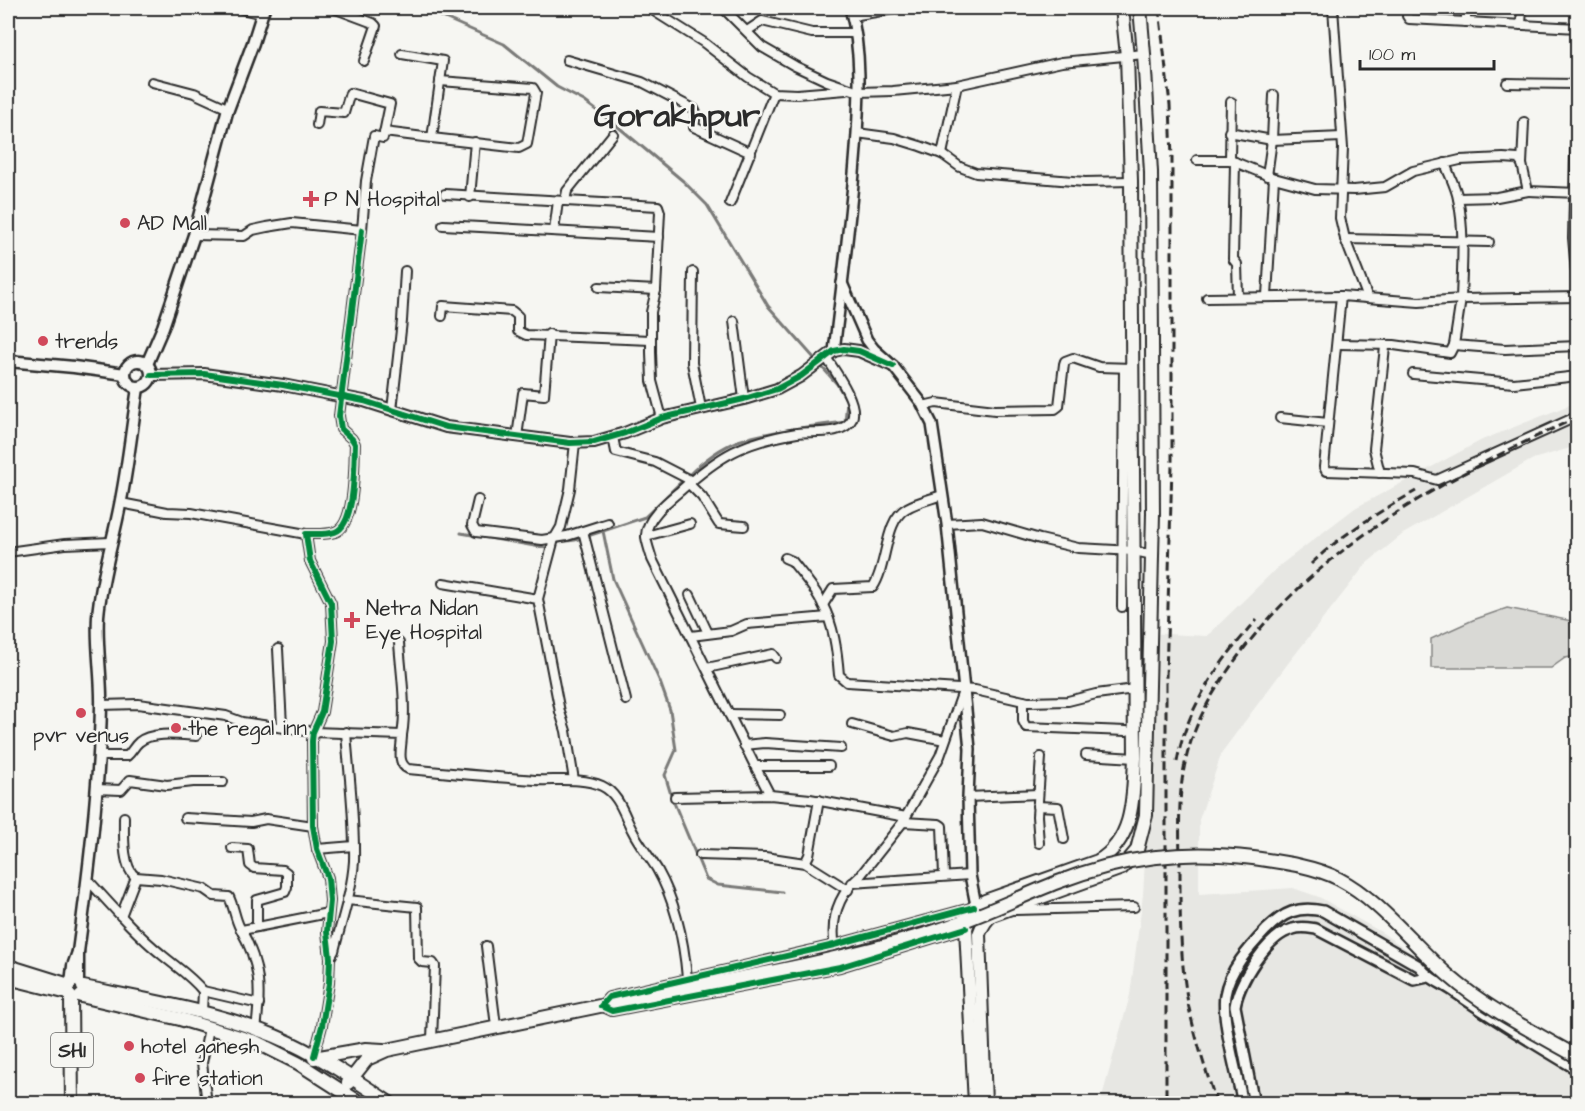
<svg xmlns="http://www.w3.org/2000/svg" width="1585" height="1111" font-family="'Architects Daughter',sans-serif">
	<rect width="100%" height="100%" fill="#f6f6f2"/>
	<filter id="ink" filterUnits="userSpaceOnUse"><feTurbulence type="fractalNoise" baseFrequency=".0167" numOctaves="2"/><feDisplacementMap in="SourceGraphic" scale="12" xChannelSelector="R" yChannelSelector="G"/><feConvolveMatrix kernelMatrix="1 2 1 2 8 2 1 2 1" color-interpolation-filters="sRGB"/></filter>
	<g filter="url(#ink)">
		<path fill="#e7e7e3" d="M 1577,402 L 1577,446 L 1533,459 L 1403,534 L 1367,563 L 1286,666 L 1222,752 L 1199,820 L 1199,894 L 1293,888 L 1319,897 L 1381,932 L 1577,1065 L 1577,1103 L 1100,1104 L 1130,995 L 1143,895 L 1150,772 L 1147,633 L 1207,636 L 1279,566 L 1355,508 L 1482,440 Z"/>
		<path fill="#d9d9d5" stroke="#828280" stroke-width="1.5" d="M 1507,608 L 1577,622 L 1577,656 L 1565,658 L 1551,668 L 1431,668 L 1431,639 L 1473,620 Z"/>
		<g fill="none" stroke-linecap="round" stroke-linejoin="round">
			<g stroke="#7a7a78" stroke-width="3">
				<path d="M 422,8 L 504,44 L 557,87 L 584,101 L 616,125 L 683,181 L 707,205 L 768,306 L 837,384 L 847,401 L 845,422 C 812,426 770,431 738,441 C 720,448 702,462 688,476"/>
				<path d="M 683,480 L 645,517 L 603,531 L 613,579 L 660,682 L 670,710 L 676,750 L 665,775 L 672,798 L 706,879 L 718,885 L 782,892"/>
				<path d="M 461,533 L 546,548"/>
				<path d="M 559,542 L 575,540 L 603,531"/>
			</g>
			<g stroke="#2b2b2b" stroke-width="12">
				<g id="minor">
					<path d="M 238,8 L 262,14"/>
					<path d="M 333,8 L 373,23 L 376,26 L 364,61"/>
					<path d="M 649,8 L 703,42 L 748,77 L 774,93 L 797,94 L 846,90"/>
					<path d="M 723,8 L 762,47 L 795,66 L 827,81 L 859,92 L 893,91 L 957,85 L 1062,62 L 1144,54"/>
					<path d="M 1333,8 L 1343,148 L 1340,218 L 1345,239 L 1368,298"/>
					<path d="M 1408,8 L 1407,16 L 1409,19 L 1578,28"/>
					<path d="M 852,16 L 900,8"/>
					<path d="M 1466,22 L 1466,8"/>
					<path d="M 1521,25 L 1522,8"/>
					<path d="M 747,31 L 762,21 L 812,33 L 855,33"/>
					<path d="M 1578,33 L 1573,238 L 1578,295"/>
					<path d="M 567,60 L 642,82 L 694,109 L 696,113 L 694,127 L 751,153"/>
					<path d="M 152,82 L 194,93 L 229,109"/>
					<path d="M 1507,83 L 1576,84"/>
					<path d="M 384,132 L 432,138 L 443,61 L 402,54"/>
					<path d="M 1229,132 L 1272,140 L 1342,137"/>
					<path d="M 857,133 L 894,138 L 920,146 L 942,154 L 960,167 L 976,173 L 1085,182 L 1131,181"/>
					<path d="M 432,138 L 519,148 L 527,144 L 536,93 L 533,88 L 440,81"/>
					<path d="M 942,154 L 957,85"/>
					<path d="M 1197,160 L 1230,160 L 1274,178 L 1315,189 L 1354,190 L 1385,187 L 1413,171 L 1460,160 L 1503,158 L 1518,159 L 1522,164 L 1528,191 L 1578,193"/>
					<path d="M 1230,160 L 1231,102"/>
					<path d="M 1235,162 L 1233,259 L 1237,264 L 1238,297"/>
					<path d="M 1522,164 L 1524,122"/>
					<path d="M 1267,176 L 1272,140 L 1274,95"/>
					<path d="M 445,194 L 565,201 L 567,191 L 613,134"/>
					<path d="M 470,197 L 475,142"/>
					<path d="M 1458,198 L 1497,197 L 1528,191"/>
					<path d="M 565,201 L 658,206 L 660,212 L 656,290 L 651,312 L 651,352 L 652,381 L 662,418"/>
					<path d="M 730,203 L 774,93"/>
					<path d="M 443,225 L 659,237"/>
					<path d="M 554,231 L 558,201"/>
					<path d="M 194,235 L 244,236 L 253,230 L 267,227 L 292,223 L 362,230 L 366,181 L 374,136 L 383,138 L 390,104 L 350,93 L 344,113 L 319,111 L 317,125"/>
					<path d="M 1345,239 L 1489,242"/>
					<path d="M 693,272 L 692,363 L 701,408"/>
					<path d="M 599,287 L 656,290"/>
					<path d="M 1267,296 L 1274,178"/>
					<path d="M 1341,296 L 1419,302 L 1461,299 C 1462,267 1465,231 1458,199 C 1456,187 1449,175 1445,163"/>
					<path d="M 1578,297 L 1461,299 L 1454,345 L 1505,349 L 1578,346"/>
					<path d="M 1207,298 L 1341,296 L 1324,467 L 1326,471 L 1415,474 L 1437,480 L 1578,416"/>
					<path d="M 442,316 L 443,306 L 512,311 L 518,316 L 518,331 L 526,335 L 651,340"/>
					<path d="M 734,321 L 744,399"/>
					<path d="M 1337,344 L 1394,345 L 1450,353 L 1454,345"/>
					<path d="M 826,357 C 834,370 859,403 852,419 C 844,436 812,431 797,433 C 743,442 720,455 680,491 C 668,501 645,519 646,537 C 647,544 650,552 652,559 L 755,766 L 829,766"/>
					<path d="M 1413,374 L 1514,383 L 1578,376"/>
					<path d="M 923,406 L 936,403 L 995,410 L 1055,409 L 1059,406 L 1064,364 L 1065,361 L 1073,358 L 1099,367 L 1133,368"/>
					<path d="M 392,410 L 402,321 L 405,271"/>
					<path d="M 1280,418 L 1328,423"/>
					<path d="M 517,437 L 523,393 L 544,395 L 549,334"/>
					<path d="M 613,437 L 616,452 L 655,462 L 692,481"/>
					<path d="M 1380,473 L 1374,449 L 1385,347"/>
					<path d="M 688,483 L 702,497 L 719,524 L 744,526"/>
					<path d="M 478,500 L 472,525 L 476,532 L 542,540 L 567,536 L 608,523"/>
					<path d="M 121,503 L 167,512 L 191,513 L 306,534"/>
					<path d="M 947,524 L 982,522 L 1040,539 L 1078,548 L 1134,551 L 1153,555"/>
					<path d="M 583,531 L 626,700"/>
					<path d="M 646,536 L 690,524"/>
					<path d="M 8,552 L 65,544 L 111,542"/>
					<path d="M 785,558 L 792,561 C 802,574 815,588 822,603 C 834,626 837,650 839,675 L 847,682 L 975,690 L 1028,702 L 1068,701 L 1096,694 L 1135,689"/>
					<path d="M 443,583 L 538,599 L 560,712 L 566,731 L 574,780"/>
					<path d="M 690,595 L 708,633"/>
					<path d="M 538,599 L 554,539 L 561,527 L 570,489 L 575,443"/>
					<path d="M 823,605 L 833,589 L 873,587 C 888,565 884,520 907,508 C 917,502 931,499 942,495"/>
					<path d="M 1122,607 L 1124,368"/>
					<path d="M 691,636 L 731,631 L 747,624 L 828,617"/>
					<path d="M 399,643 C 401,672 407,708 402,735"/>
					<path d="M 278,649 L 282,726"/>
					<path d="M 707,668 L 773,654 L 776,658"/>
					<path d="M 1023,701 L 1023,721 L 1026,727 L 1126,731"/>
					<path d="M 101,705 L 138,704 L 226,716 L 242,722 L 313,732 L 402,735 C 402,747 396,763 408,769 C 450,773 492,777 535,780 C 556,781 582,777 602,786 C 619,794 624,815 632,830 C 639,844 649,856 657,869 C 675,901 684,941 687,978"/>
					<path d="M 729,714 L 780,715"/>
					<path d="M 852,724 L 894,736 L 908,733 L 945,740"/>
					<path d="M 744,745 L 765,743 L 841,748"/>
					<path d="M 1086,755 L 1135,758"/>
					<path d="M 98,756 L 127,756 C 132,752 134,746 139,742 C 151,731 181,735 196,736"/>
					<path d="M 755,766 L 770,795"/>
					<path d="M 96,789 L 121,790 L 130,780 L 167,785 L 193,782 L 223,782"/>
					<path d="M 675,797 L 770,795 L 810,799 L 906,817"/>
					<path d="M 968,797 L 1038,794"/>
					<path d="M 1037,806 L 1058,807 L 1064,839"/>
					<path d="M 124,817 C 124,833 122,868 136,877"/>
					<path d="M 185,818 L 251,822 L 266,819 L 313,826"/>
					<path d="M 903,822 L 939,824 L 942,826 L 944,876"/>
					<path d="M 1039,843 L 1037,816 L 1041,757"/>
					<path d="M 232,848 L 248,849 L 250,865 L 254,868 L 283,870 L 287,873 L 287,887 L 285,892 L 257,900 L 257,927"/>
					<path d="M 317,849 L 354,846"/>
					<path d="M 700,855 L 765,857 L 805,863 L 848,890"/>
					<path d="M 805,863 L 809,855 L 819,800"/>
					<path d="M 88,880 C 111,905 134,932 161,954 C 175,966 191,976 203,991 L 202,1012"/>
					<path d="M 852,883 L 970,875"/>
					<path d="M 347,900 L 417,907 L 418,958 L 422,962 L 433,963 L 435,966 L 432,1039"/>
					<path d="M 1015,910 L 1134,907"/>
					<path d="M 121,916 L 136,877 L 161,879 L 204,889 L 214,896 L 229,897 C 234,907 235,919 240,928 C 261,964 261,990 256,1030"/>
					<path d="M 966,928 L 840,967 L 612,1011 L 601,1006 L 609,997 L 834,945 L 974,907"/>
					<path d="M 242,930 L 328,913"/>
					<path d="M 486,946 L 496,1026"/>
					<path d="M 835,948 C 830,919 838,895 860,876 L 903,822 L 940,756 L 963,691"/>
					<path d="M 330,958 L 334,951 C 341,922 352,892 354,861 C 355,818 349,775 346,732"/>
					<path d="M 203,991 L 259,1004"/>
					<path d="M 314,1056 L 322,1026 L 329,983 L 330,958 L 327,932 L 330,901 L 328,878 L 317,849 L 313,826 L 312,741 L 313,732 L 322,712 L 333,641 L 331,603 L 310,561 L 306,534 C 315,534 326,535 335,532 C 356,525 354,463 355,444 L 352,439 L 341,429 L 339,416 L 362,230"/>
					<path d="M 207,1104 L 202,1063 L 209,1028"/>
				</g>
			</g>
			<g stroke="#2b2b2b" stroke-width="14">
				<g id="tertiary">
					<path d="M 842,283 L 867,340 L 874,349 L 893,366 L 921,402 L 932,424 L 947,524 L 970,749 L 968,797 L 970,875 L 976,905"/>
					<path d="M 834,351 C 842,284 851,217 856,149 C 859,102 863,54 850,8"/>
					<path d="M 151,375 L 204,374 L 283,385 L 364,401 L 446,427 L 570,443 L 594,442 L 625,433 L 662,418 L 744,399 L 777,389 L 801,376 L 834,351 L 844,349 L 859,351 L 893,366"/>
					<path d="M 1243,1104 C 1238,1078 1221,1019 1225,995 C 1229,970 1249,948 1266,930 C 1284,912 1298,906 1323,911 L 1419,966 C 1431,981 1441,982 1456,993 C 1495,1020 1536,1045 1578,1070"/>
					<path d="M 1254,1104 L 1235,1006 C 1239,982 1267,935 1293,929 C 1301,926 1309,928 1316,929 L 1414,980 L 1428,977"/>
				</g>
			</g>
			<g stroke="#2b2b2b" stroke-width="15">
				<g id="secondary">
					<circle cx="138" cy="374" r="13"/>
					<path d="M 8,361 L 74,367 L 125,374"/>
					<path d="M 147,364 L 163,327 L 194,235 L 227,112 L 253,43 L 264,8"/>
					<path d="M 78,952 C 89,871 99,789 101,707 C 102,677 96,647 98,616 C 101,578 113,542 120,505 C 128,466 132,426 138,388"/>
					<path d="M 71,983 L 73,966 L 78,952 L 78,982"/>
				</g>
			</g>
			<g stroke="#2b2b2b" stroke-width="16">
				<g id="primary">
					<path d="M 8,966 L 69,985"/>
					<path d="M 8,978 L 68,993"/>
					<path d="M 83,987 C 147,1000 214,1011 275,1036 C 316,1053 354,1079 391,1104"/>
					<path d="M 81,996 L 180,1019 L 256,1042 L 298,1063 L 362,1104"/>
					<path d="M 71,997 L 72,1104"/>
					<path d="M 314,1058 L 366,1049 L 383,1050"/>
					<path d="M 348,1083 L 367,1059 L 387,1050 L 619,1002"/>
					<path d="M 975,1104 L 966,928 L 974,907 L 985,901 L 1098,861 C 1135,839 1133,795 1135,758 L 1131,181 L 1127,56 L 1122,8"/>
					<path d="M 985,1104 L 979,934 C 982,926 985,920 992,915 L 1122,868 L 1137,850 L 1146,815 L 1153,513 L 1151,172 L 1144,54 L 1140,8"/>
				</g>
			</g>
			<use href="#minor" stroke="#f6f6f2" stroke-width="8"/>
			<use href="#tertiary" stroke="#f6f6f2" stroke-width="9"/>
			<use href="#secondary" stroke="#f6f6f2" stroke-width="10"/>
			<use href="#primary" stroke="#f6f6f2" stroke-width="12"/>
			<g stroke="#2b2b2b" stroke-width="3" stroke-dasharray="9 4.5" stroke-linecap="butt">
				<path d="M 1159,8 L 1170,105 L 1172,158 L 1172,465 L 1166,678 L 1166,1104"/>
				<path d="M 1311,564 C 1342,534 1379,512 1416,491"/>
				<path d="M 1177,762 C 1186,708 1221,659 1257,620"/>
				<path d="M 1217,1104 C 1206,1072 1196,1040 1189,1008 C 1180,963 1180,917 1180,872 C 1180,834 1177,796 1186,759 C 1195,720 1216,686 1239,655 C 1324,541 1452,475 1578,417"/>
			</g>
			<g stroke="#2b2b2b" stroke-width="16" stroke-linecap="butt">
				<path id="primary-bridge" d="M 619,1002 C 721,981 826,964 926,934 C 971,921 1014,899 1058,882 C 1123,857 1184,849 1253,858 C 1281,862 1314,866 1339,879 C 1380,900 1414,946 1449,976 C 1487,1009 1534,1032 1578,1057"/>
			</g>
			<use href="#primary-bridge" stroke="#f6f6f2" stroke-width="12"/>
			<g stroke="#f6f6f2" stroke-width="10">
				<g id="cycleway">
					<path d="M 151,375 L 204,374 L 283,385 L 364,401 L 446,427 L 570,443 L 594,442 L 625,433 L 662,418 L 744,399 L 777,389 L 801,376 L 834,351 L 844,349 L 859,351 L 893,366"/>
					<path d="M 966,928 L 840,967 L 612,1011 L 601,1006 L 609,997 L 834,945 L 974,907"/>
					<path d="M 314,1056 L 322,1026 L 329,983 L 330,958 L 327,932 L 330,901 L 328,878 L 317,849 L 313,826 L 312,741 L 313,732 L 322,712 L 333,641 L 331,603 L 310,561 L 306,534 C 315,534 326,535 335,532 C 356,525 354,463 355,444 L 352,439 L 341,429 L 339,416 L 362,230"/>
				</g>
			</g>
			<use href="#cycleway" stroke="#00873e" stroke-width="6"/>
		</g>
	</g>
	<g fill="#d1495b" stroke="#f6f6f2" stroke-width="2">
		<path d="M308 190h6v6h6v6h-6v6h-6v-6h-6v-6h6z"/>
		<circle cx="125" cy="223" r="6"/>
		<circle cx="43" cy="341" r="6"/>
		<path d="M349 611h6v6h6v6h-6v6h-6v-6h-6v-6h6z"/>
		<circle cx="81" cy="713" r="6"/>
		<circle cx="176" cy="728" r="6"/>
		<circle cx="129" cy="1046" r="6"/>
		<circle cx="140" cy="1078" r="6"/>
	</g>
	<g text-anchor="middle" stroke-width="5" stroke-linejoin="round" paint-order="stroke">
		<rect fill="#f6f6f2" stroke="#686867" stroke-width="1.5" x="51" y="1033" width="42" height="34" rx="4.5"/>
		<g font-size="20" font-weight="bold" fill="#2b2b2b">
			<text x="72" y="1057">SH1</text>
		</g>
		<g font-size="21" fill="#2b2b2b" stroke="#f6f6f2" text-anchor="start">
			<text x="324" y="206">P N Hospital</text>
			<text x="137" y="230">AD Mall</text>
			<text x="55" y="348">trends</text>
			<text x="366" y="615">Netra Nidan<tspan x="366" dy="24">Eye Hospital</tspan></text>
			<text x="188" y="735">the regal inn</text>
			<text x="81" y="742" text-anchor="middle">pvr venus</text>
			<text x="141" y="1053">hotel ganesh</text>
			<text x="152" y="1085">fire station</text>
		</g>
		<g font-size="33" font-weight="bold" fill="#2b2b2b" stroke="#f6f6f2">
			<text x="677" y="126">Gorakhpur</text>
		</g>
	</g>
	<rect width="1585" height="1111" fill="none" stroke="#f6f6f2" stroke-width="30"/>
	<rect x="15" y="15" width="1555" height="1081" fill="none" stroke="#2b2b2b" stroke-width="2" filter="url(#ink)"/>
	<path d="M1360 60v9h134v-9" fill="none" stroke="#2b2b2b" stroke-width="3"/>
	<text x="1369" y="60" font-size="18" fill="#2b2b2b" stroke="#f6f6f2" stroke-width="4.5" paint-order="stroke">100 m</text>
</svg>
